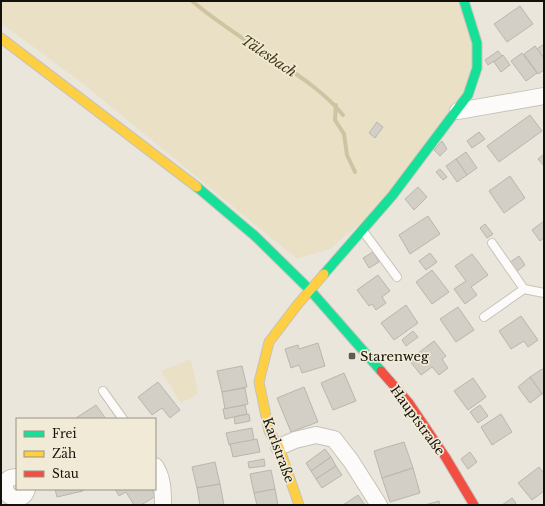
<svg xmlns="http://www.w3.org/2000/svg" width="545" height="506" font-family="'Libre Baskerville',serif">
	<rect width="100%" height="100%" fill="#eae6dc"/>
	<g fill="#e9e0c5">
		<path d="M 1,1 L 465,1 L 478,70 L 396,193 L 330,249 L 297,259 L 82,83 L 1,23 Z"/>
		<path d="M 191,359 L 198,394 L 181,403 L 161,371 Z"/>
	</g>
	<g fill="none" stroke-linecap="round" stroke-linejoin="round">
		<g stroke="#cfc4a1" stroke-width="4">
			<path d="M 192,1 C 218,23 248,42 277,61 C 301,77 325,93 343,115"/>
			<path d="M 336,105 L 335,120 L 344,134 L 347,155 L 355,172"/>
		</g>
	</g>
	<g fill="#d3cfc7" stroke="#b8b6ae">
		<path d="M 520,6 L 533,24 L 507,42 L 494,24 Z"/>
		<path d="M 544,44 L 544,58 L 537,49 Z"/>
		<path d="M 535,46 L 544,58 L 544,70 L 538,74 L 524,54 Z"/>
		<path d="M 498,51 L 502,56 L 488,65 L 485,60 Z"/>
		<path d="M 522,53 L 537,73 L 526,81 L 511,61 Z"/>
		<path d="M 503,55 L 510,65 L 501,72 L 494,62 Z"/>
		<path d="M 530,115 L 542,131 L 499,162 L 487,146 Z"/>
		<path d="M 377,122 L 383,127 L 375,138 L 369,133 Z"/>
		<path d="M 479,132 L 485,139 L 472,148 L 467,141 Z"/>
		<path d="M 442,141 L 447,149 L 440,156 L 434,150 Z"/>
		<path d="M 466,152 L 477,168 L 467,175 L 456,159 Z"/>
		<path d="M 544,154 L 544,166 L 538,159 Z"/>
		<path d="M 456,159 L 467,175 L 457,182 L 446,166 Z"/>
		<path d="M 440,169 L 447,177 L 443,180 L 436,172 Z"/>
		<path d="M 510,176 L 525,198 L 504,213 L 489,191 Z"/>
		<path d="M 418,187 L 427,197 L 414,210 L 405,199 Z"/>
		<path d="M 428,216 L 440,234 L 410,254 L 399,235 Z"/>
		<path d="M 544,221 L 544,238 L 540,241 L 532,230 Z"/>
		<path d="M 485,224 L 493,234 L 487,238 L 480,228 Z"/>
		<path d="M 373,252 L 379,262 L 369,268 L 363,258 Z"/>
		<path d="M 430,253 L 437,262 L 426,270 L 419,261 Z"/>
		<path d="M 472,254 L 488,275 L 471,287 L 477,295 L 465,304 L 454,289 L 466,281 L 455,266 Z"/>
		<path d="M 519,256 L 525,265 L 516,272 L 509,263 Z"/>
		<path d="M 432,270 L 449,292 L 432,304 L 416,282 Z"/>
		<path d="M 378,275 L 390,291 L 382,297 L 386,303 L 376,310 L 372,304 L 369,306 L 357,290 Z"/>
		<path d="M 406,305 L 418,323 L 394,340 L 381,323 Z"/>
		<path d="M 458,307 L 474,330 L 456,342 L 440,319 Z"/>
		<path d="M 521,316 L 538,340 L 528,347 L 524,341 L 511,349 L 499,331 Z"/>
		<path d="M 413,331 L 418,337 L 406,346 L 402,340 Z"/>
		<path d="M 434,341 L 446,356 L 442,359 L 448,368 L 439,375 L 432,367 L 421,375 L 409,360 Z"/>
		<path d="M 318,343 L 325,366 L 302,373 L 299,365 L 291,368 L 285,349 L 298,345 L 299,349 Z"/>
		<path d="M 242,366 L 247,387 L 222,392 L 217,371 Z"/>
		<path d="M 542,369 L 544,371 L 544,393 L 542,394 L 530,377 Z"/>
		<path d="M 344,373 L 356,401 L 333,410 L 321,383 Z"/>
		<path d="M 530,377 L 542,394 L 530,403 L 518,387 Z"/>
		<path d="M 473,378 L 486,397 L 468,410 L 454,391 Z"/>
		<path d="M 158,382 L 180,410 L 170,418 L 162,408 L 152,415 L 138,397 Z"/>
		<path d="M 304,387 L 318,422 L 291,432 L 277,398 Z"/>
		<path d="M 245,388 L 248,404 L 225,409 L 222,392 Z"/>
		<path d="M 96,405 L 106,419 L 76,419 L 76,418 Z"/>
		<path d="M 245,405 L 247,414 L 225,419 L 223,409 Z"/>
		<path d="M 480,405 L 488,416 L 478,423 L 470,412 Z"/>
		<path d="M 249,414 L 250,421 L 235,424 L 234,417 Z"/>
		<path d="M 501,414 L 512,432 L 492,445 L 481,427 Z"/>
		<path d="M 252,428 L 254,440 L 229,445 L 226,433 Z"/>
		<path d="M 257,439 L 260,452 L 233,457 L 230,444 Z"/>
		<path d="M 404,442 L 413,468 L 382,478 L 374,451 Z"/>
		<path d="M 325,449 L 331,457 L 311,471 L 306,463 Z"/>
		<path d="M 470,452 L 477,462 L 468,469 L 461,459 Z"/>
		<path d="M 331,457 L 336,466 L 316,479 L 311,471 Z"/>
		<path d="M 264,459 L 265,466 L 249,468 L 248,462 Z"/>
		<path d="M 215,462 L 220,484 L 197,488 L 192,467 Z"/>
		<path d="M 336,466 L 342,475 L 322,488 L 316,479 Z"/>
		<path d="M 539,467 L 544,473 L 544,491 L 532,500 L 518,483 Z"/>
		<path d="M 413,468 L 420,493 L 390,502 L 382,478 Z"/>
		<path d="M 271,470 L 275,489 L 254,493 L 250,474 Z"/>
		<path d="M 220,484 L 224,505 L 200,505 L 197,488 Z"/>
		<path d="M 55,489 L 83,489 L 83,491 L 57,497 Z"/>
		<path d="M 115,489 L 151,489 L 156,496 L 141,505 L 134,505 L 126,492 L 119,496 Z"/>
		<path d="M 275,489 L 278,505 L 257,505 L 254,493 Z"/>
		<path d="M 358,495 L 365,505 L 343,505 Z"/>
		<path d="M 512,498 L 516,503 L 514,505 L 502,505 Z"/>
		<path d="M 439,501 L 440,505 L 425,505 Z"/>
	</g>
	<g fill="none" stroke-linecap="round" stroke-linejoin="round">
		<g stroke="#c6c3ba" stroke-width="10">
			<g id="lane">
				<path d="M 363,231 L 397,277"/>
				<path d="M 492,243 L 524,289 L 544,293"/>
				<path d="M 484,317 L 524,289"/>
				<path d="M 103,391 L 123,419"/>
			</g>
		</g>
		<g stroke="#c6c3ba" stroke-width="18">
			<g id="street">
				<path d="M 458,111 L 544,96"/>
				<path d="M 279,447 L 295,440 L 316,435 L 334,439 L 351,461 L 379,505"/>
				<path d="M 155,466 C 163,478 163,491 163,505"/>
				<path d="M 17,477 C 12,477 8,478 6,482 C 0,497 23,506 27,489"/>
			</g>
		</g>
		<g stroke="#c6c3ba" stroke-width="11">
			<g id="fast">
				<path d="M 197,187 L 255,236 L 310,290 L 381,371"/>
				<path d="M 324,274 L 392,196 L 468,95 L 477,68 L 477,43 L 464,1"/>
			</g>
		</g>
		<g stroke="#c6c3ba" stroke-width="11">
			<g id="slow">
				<path d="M 1,38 L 197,187"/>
				<path d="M 299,505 L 279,447 L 269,431 L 259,382 L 269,342 L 298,304 L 324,274"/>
			</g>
		</g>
		<g stroke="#c6c3ba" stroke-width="11">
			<path id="jam" d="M 381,371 L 409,403 L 446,458 L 474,505"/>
		</g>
		<use href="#lane" stroke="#fcfbfa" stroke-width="8"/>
		<use href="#street" stroke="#fcfbfa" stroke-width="16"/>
		<use href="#fast" stroke="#16e098" stroke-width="9"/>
		<use href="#slow" stroke="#ffcf43" stroke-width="9"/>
		<use href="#jam" stroke="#f24e42" stroke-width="9"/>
	</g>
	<rect fill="#5e5c54" stroke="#f0ead6" stroke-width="1.5" x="348" y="352" width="8" height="8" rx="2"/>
	<g text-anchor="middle" stroke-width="3.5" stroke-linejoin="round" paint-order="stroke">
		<g font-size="13" fill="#13110a" stroke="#f0ead6" text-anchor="start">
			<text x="360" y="361">Starenweg</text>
		</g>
		<g font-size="13" fill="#13110a" stroke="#f0ead6">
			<text transform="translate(418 420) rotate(54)" y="5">Hauptstraße</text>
			<text transform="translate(279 450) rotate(70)" y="5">Karlstraße</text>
		</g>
		<g font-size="14" font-style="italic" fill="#443814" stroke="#f0ead6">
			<text transform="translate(269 56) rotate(34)" y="5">Tälesbach</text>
		</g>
	</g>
	<rect width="545" height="506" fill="none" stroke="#13110a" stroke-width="4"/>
	<rect x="16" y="418" width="140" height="72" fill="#f0ead6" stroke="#989384"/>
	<rect x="24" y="431" width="20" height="6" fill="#16e098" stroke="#989384"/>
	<text x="52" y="438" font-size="12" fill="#13110a">Frei</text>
	<rect x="24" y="451" width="20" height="6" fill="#ffcf43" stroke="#989384"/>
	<text x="52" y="458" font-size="12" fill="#13110a">Zäh</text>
	<rect x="24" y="471" width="20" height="6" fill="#f24e42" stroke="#989384"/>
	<text x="52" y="478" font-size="12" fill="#13110a">Stau</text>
</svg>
